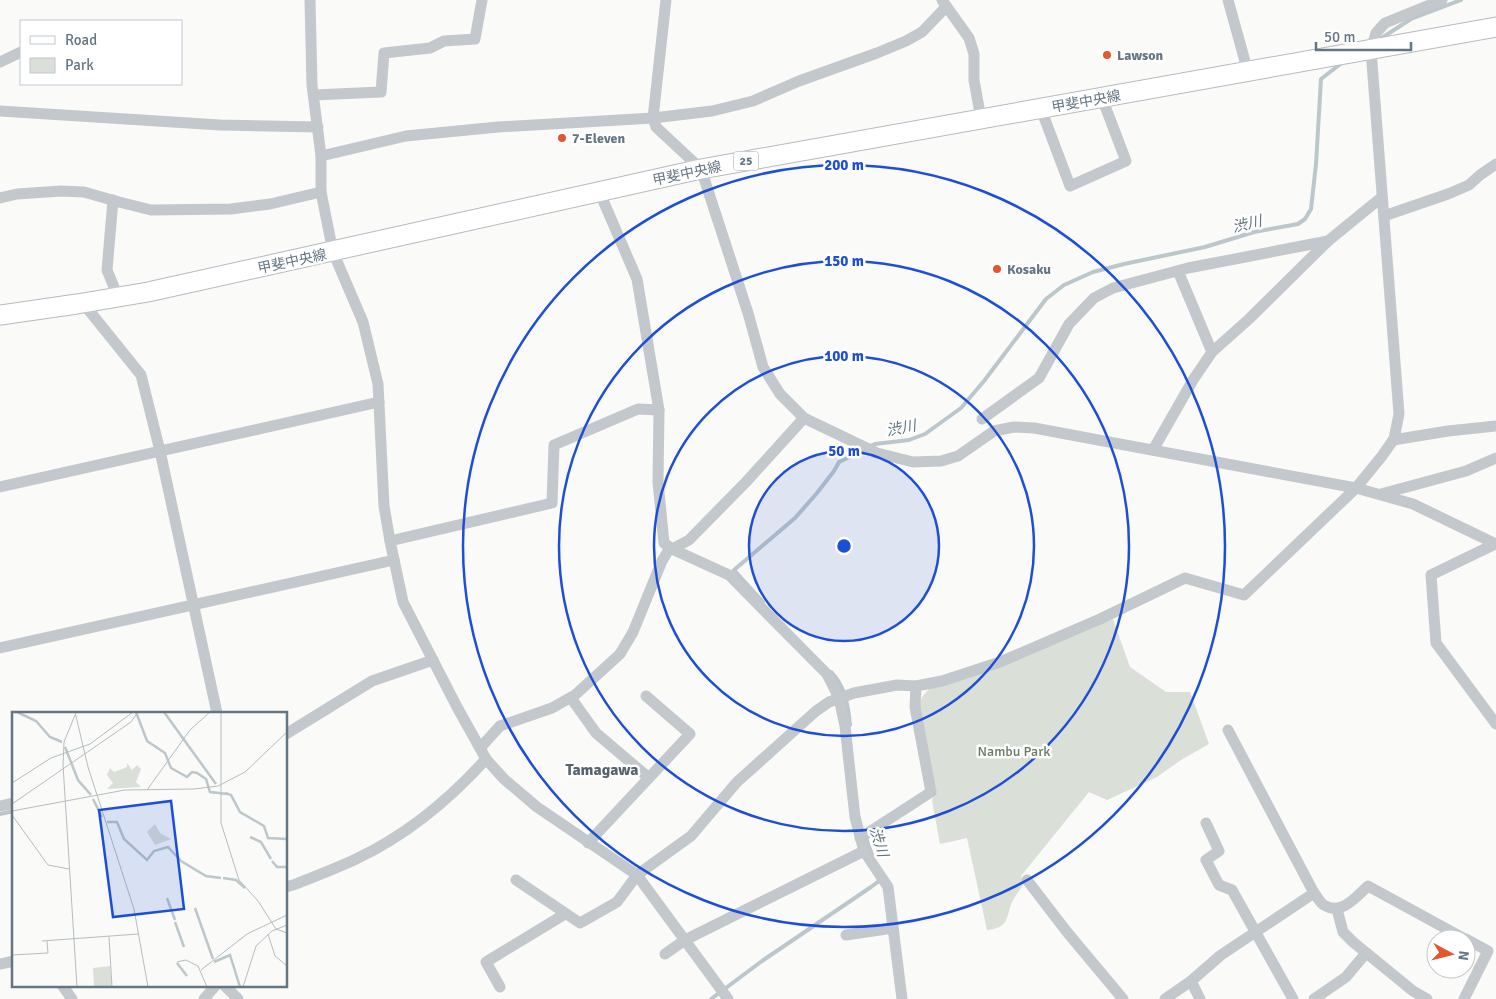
<svg xmlns="http://www.w3.org/2000/svg" width="1496" height="999" font-family="Signika,'Noto Sans JP',sans-serif">
	<rect width="100%" height="100%" fill="#fafaf8"/>
	<path fill="#dadfd7" d="M 1113,619 L 1130,667 L 1166,692 L 1190,692 L 1209,744 L 1181,760 L 1157,777 L 1107,800 L 1089,792 L 1021,876 L 1023,885 C 1020,890 1015,896 1012,902 C 1005,919 1010,927 987,930 L 967,838 L 940,844 L 932,800 L 936,790 L 919,707 L 922,697 L 930,688 Z"/>
	<g fill="none" stroke-linecap="round" stroke-linejoin="round">
		<g stroke="#bbc7cb" stroke-width="4">
			<path d="M 1380,39 L 1411,19 L 1461,0"/>
			<path d="M 870,446 L 875,444 L 909,440 L 925,434 L 961,408 L 984,381 L 1046,299 L 1064,285 L 1093,272 L 1124,264 L 1205,247 L 1254,232 L 1298,224 L 1305,219 L 1311,209 L 1316,164 L 1321,79 L 1343,62"/>
			<path d="M 763,602 L 734,570 L 795,518 L 817,493 L 834,471 L 839,462 L 864,450"/>
			<path d="M 831,672 C 845,686 848,705 850,725"/>
			<path d="M 0,814 L 14,811"/>
			<path d="M 866,838 L 872,855"/>
			<path d="M 711,999 L 762,961 L 871,887 L 879,881 L 878,878"/>
		</g>
		<g stroke="#b5babe" stroke-width="21">
			<path id="primary" d="M 0,315 L 77,304 L 148,292 L 701,169 L 1496,27"/>
		</g>
		<g stroke="#c3c8cc" stroke-width="11">
			<path d="M 310,0 L 312,85 L 321,156 L 321,192 L 333,252 L 363,322 L 378,384 L 384,506 L 390,541 L 403,602 L 457,707 L 486,759 L 504,779 L 537,807 L 637,875 L 728,999"/>
			<path d="M 666,0 L 653,118 L 656,127 L 701,169 L 748,313 L 763,367 L 780,394 L 804,418 L 877,453 L 913,462 L 941,461 L 958,456 L 994,431 L 1014,427 L 1034,428 L 1356,488 L 1413,504 L 1496,544"/>
			<path d="M 942,0 L 969,38 L 974,54 L 974,80 L 981,119"/>
			<path d="M 1228,0 L 1248,72"/>
			<path d="M 0,62 L 21,52"/>
			<path d="M 314,95 L 381,92 L 384,53 L 430,48 L 444,41 L 475,39 L 482,0"/>
			<path d="M 1041,109 L 1070,186 L 1126,161 L 1102,98"/>
			<path d="M 0,111 L 220,125 L 318,127"/>
			<path d="M 321,156 L 406,136 L 498,127 L 653,118 L 712,111 L 753,101 L 799,81 L 877,53 L 906,41 L 922,32 L 946,7"/>
			<path d="M 599,191 L 637,279 L 659,410 L 658,482 L 664,543 L 672,549 L 729,575 L 827,674 L 839,698 L 845,726 L 855,817 L 864,851 L 888,887 L 902,999"/>
			<path d="M 0,198 L 17,194 L 61,191 L 84,192 L 119,202 L 151,210 L 231,209 L 270,204 L 321,192"/>
			<path d="M 113,200 L 107,270 L 118,297"/>
			<path d="M 1384,216 L 1448,194 L 1469,185 L 1480,175 L 1496,164"/>
			<path d="M 1178,271 L 1212,352"/>
			<path d="M 83,303 L 141,375 L 160,451 L 217,713"/>
			<path d="M 982,419 L 1039,378 L 1069,324 L 1094,298 L 1113,288 L 1188,268 L 1328,241 L 1382,197"/>
			<path d="M 1393,440 L 1448,431 L 1496,426"/>
			<path d="M 1153,450 L 1193,380 L 1212,352 L 1249,319 L 1328,241"/>
			<path d="M 0,487 L 379,402"/>
			<path d="M 1381,494 L 1466,471 L 1496,458"/>
			<path d="M 390,541 L 552,503 L 554,445 L 638,409 L 659,410"/>
			<path d="M 1495,544 L 1431,575 L 1436,643 L 1496,724"/>
			<path d="M 0,648 L 394,560"/>
			<path d="M 571,698 L 596,733 L 649,778"/>
			<path d="M 1228,730 L 1314,893 C 1317,896 1320,903 1324,905 C 1341,916 1356,897 1368,886 L 1465,939"/>
			<path d="M 286,734 L 372,681 L 433,660"/>
			<path d="M 480,748 L 500,726 L 552,708 L 575,695 L 620,654 L 633,632 L 662,561 L 668,551 L 689,540 L 746,482 L 804,418"/>
			<path d="M 0,806 L 14,803"/>
			<path d="M 1206,823 L 1219,851 L 1206,860 L 1219,885 L 1232,890 L 1293,999"/>
			<path d="M 860,838 L 931,792 L 915,707 L 916,686"/>
			<path d="M 588,843 L 690,734 L 646,696"/>
			<path d="M 516,880 L 580,923 L 617,902 L 637,875 L 691,836 L 737,782 L 816,711 L 829,702 L 854,693 L 897,685 L 916,686 L 942,681 L 1000,662 L 1100,619 L 1185,578 L 1244,595 L 1356,488 L 1382,456 L 1394,439 L 1399,414 L 1371,50 L 1376,33 L 1385,23 L 1442,0"/>
			<path d="M 1027,880 L 1067,932 L 1123,999"/>
			<path d="M 286,887 L 296,884 C 316,876 337,868 356,859 C 407,835 449,800 486,759"/>
			<path d="M 1337,909 L 1343,932 L 1353,942 L 1413,991 L 1427,999"/>
			<path d="M 846,935 L 893,928"/>
			<path d="M 665,954 L 685,940 L 864,851"/>
			<path d="M 0,964 L 14,961"/>
			<path d="M 1191,981 L 1200,999"/>
			<path d="M 62,985 L 72,999"/>
			<path d="M 224,985 L 238,999"/>
			<path d="M 500,987 L 486,962 L 565,914"/>
			<path d="M 204,999 L 216,985"/>
			<path d="M 1165,999 L 1191,981 L 1221,955 L 1314,893"/>
			<path d="M 1314,999 L 1346,977 L 1366,953"/>
			<path d="M 1464,999 L 1488,951 L 1466,939"/>
		</g>
		<use href="#primary" stroke="#fff" stroke-width="19"/>
	</g>
	<circle cx="844" cy="546" r="95" fill="#1d4ed8" fill-opacity=".12"/>
	<g fill="none" stroke="#1d4ed8" stroke-width="2.5">
		<circle cx="844" cy="546" r="95"/>
		<circle cx="844" cy="546" r="190"/>
		<circle cx="844" cy="546" r="285"/>
		<circle cx="844" cy="546" r="381"/>
	</g>
	<g fill="#e4572e" stroke="#fff" stroke-width="2">
		<circle cx="1107" cy="55" r="5"/>
		<circle cx="562" cy="138" r="5"/>
		<circle cx="997" cy="269" r="5"/>
	</g>
	<g text-anchor="middle" stroke-width="5" stroke-linejoin="round" paint-order="stroke">
		<rect fill="#fff" stroke="#939fa8" stroke-width="1" x="733.5" y="151.5" width="25" height="19" rx="4"/>
		<g font-size="12" font-weight="bold" fill="#657683">
			<text x="746" y="165">25</text>
		</g>
		<g font-size="14" font-weight="bold" fill="#657683" stroke="#fff" text-anchor="start">
			<text x="1117" y="60">Lawson</text>
			<text x="572" y="143">7-Eleven</text>
			<text x="1007" y="274">Kosaku</text>
		</g>
		<g font-size="14" fill="#657683" stroke="#fff">
			<text transform="translate(1086 101) rotate(-10)" y="5">甲斐中央線</text>
			<text transform="translate(687 173) rotate(-12)" y="5">甲斐中央線</text>
			<text transform="translate(292 261) rotate(-12)" y="5">甲斐中央線</text>
		</g>
		<g font-size="14" fill="#687a64" stroke="#fff">
			<text x="1014" y="756">Nambu Park</text>
		</g>
		<g font-size="15" font-style="italic" fill="#60757c" stroke="#fff">
			<text transform="translate(1247 224) rotate(-13)" y="5">渋川</text>
			<text transform="translate(901 428) rotate(-11)" y="5">渋川</text>
			<text transform="translate(879 842) rotate(73)" y="5">渋川</text>
		</g>
		<g font-size="16" font-weight="bold" fill="#57646e" stroke="#fff">
			<text x="602" y="775">Tamagawa</text>
		</g>
	</g>
	<g transform="translate(12 712)">
		<rect width="275" height="275" fill="#fafaf8"/>
		<path d="M 115,51 L 120,58 L 125,53 L 129,57 L 124,70 L 129,75 L 95,77 L 101,71 L 95,63 L 98,56 L 102,60 L 115,55 ZM 143,112 L 148,121 L 159,127 L 143,133 L 135,120 ZM 98,254 L 100,275 L 82,275 L 81,256 Z" fill="#dadfd7"/>
		<path fill="none" stroke="#bbc7cb" stroke-width="2.5" d="M 5,0 L 24,9 L 38,25 L 50,30M 124,0 L 135,29 L 153,41 L 159,56 L 175,65 L 180,60 L 185,61 L 194,67 L 198,80 L 216,82M 152,0 L 204,72M 53,35 L 66,68 L 79,83M 213,81 L 219,83 L 228,100 L 252,114 L 256,126 L 275,127M 81,87 L 90,105M 95,110 L 105,110 L 112,127 L 135,148 L 142,139 L 156,135 L 169,149M 238,125 L 249,130 L 259,147M 169,149 L 194,164 L 209,166M 260,149 L 265,155 L 275,155M 211,166 L 224,168 L 233,176M 155,186 L 163,208M 183,196 L 201,247M 163,210 L 172,235M 202,250 L 218,243 L 228,275M 165,251 L 175,264"/>
		<path fill="none" stroke="#b5bdc2" stroke-width="1" d="M 63,0 L 76,55 L 122,197 L 136,275M 209,0 L 209,111 L 227,168 L 246,189 L 264,217 L 275,221M 63,3 L 52,30 L 51,53 L 65,275M 0,71 L 39,46 L 78,32 L 121,0M 135,78 L 178,18 L 198,0M 0,92 L 119,10 L 126,0M 0,99 L 113,78 L 182,77 L 206,74 L 233,60 L 275,20M 0,103 L 36,153 L 57,157M 256,222 L 263,244 L 275,254M 97,225 L 100,275M 30,229 L 126,222M 0,243 L 36,241 L 35,229M 165,250 L 174,248 L 186,254 L 195,275M 189,258 L 235,222 L 275,203M 231,275 L 244,234 L 260,219 L 275,213"/>
		<path fill="#1d4ed8" fill-opacity="0.15" stroke="#1d4ed8" stroke-width="2.5" d="M 159,89 L 172,197 L 101,205 L 87,98 Z"/>
		<rect width="275" height="275" fill="none" stroke="#657683" stroke-width="2.5"/>
	</g>
	<circle cx="844" cy="546" r="8" fill="#1d4ed8" stroke="#fff" stroke-width="2.5"/>
	<g font-size="15" text-anchor="middle" font-weight="bold" fill="#1d4ed8" stroke="#fff" stroke-width="5" stroke-linejoin="round" paint-order="stroke">
		<text x="844" y="170">200 m</text>
		<text x="844" y="266">150 m</text>
		<text x="844" y="361">100 m</text>
		<text x="844" y="456">50 m</text>
	</g>
	<rect x="20" y="20" width="162" height="65" fill="#ffffff" stroke="#c1c8cd"/>
	<rect x="30" y="36" width="25" height="8" fill="#ffffff" stroke="#c1c8cd"/>
	<text x="65" y="45" font-size="15" fill="#657683">Road</text>
	<rect x="30" y="58" width="25" height="15" fill="#dadfd7" stroke="#c1c8cd"/>
	<text x="65" y="70" font-size="15" fill="#657683">Park</text>
	<g transform="translate(1451 954) rotate(97)"><circle r="24" fill="#ffffff" stroke="#c1c8cd"/>
	<path d="M0-4L9 19L0 12L-9 19Z" fill="#e4572e"/>
	<text y="-8" font-size="14" font-weight="bold" text-anchor="middle" fill="#657683">N</text>
	</g>
	<path d="M1316 42v8h95v-8" fill="none" stroke="#657683" stroke-width="2.5"/>
	<text x="1324" y="42" font-size="15" fill="#657683" stroke="#ffffff" stroke-width="4" paint-order="stroke">50 m</text>
</svg>
